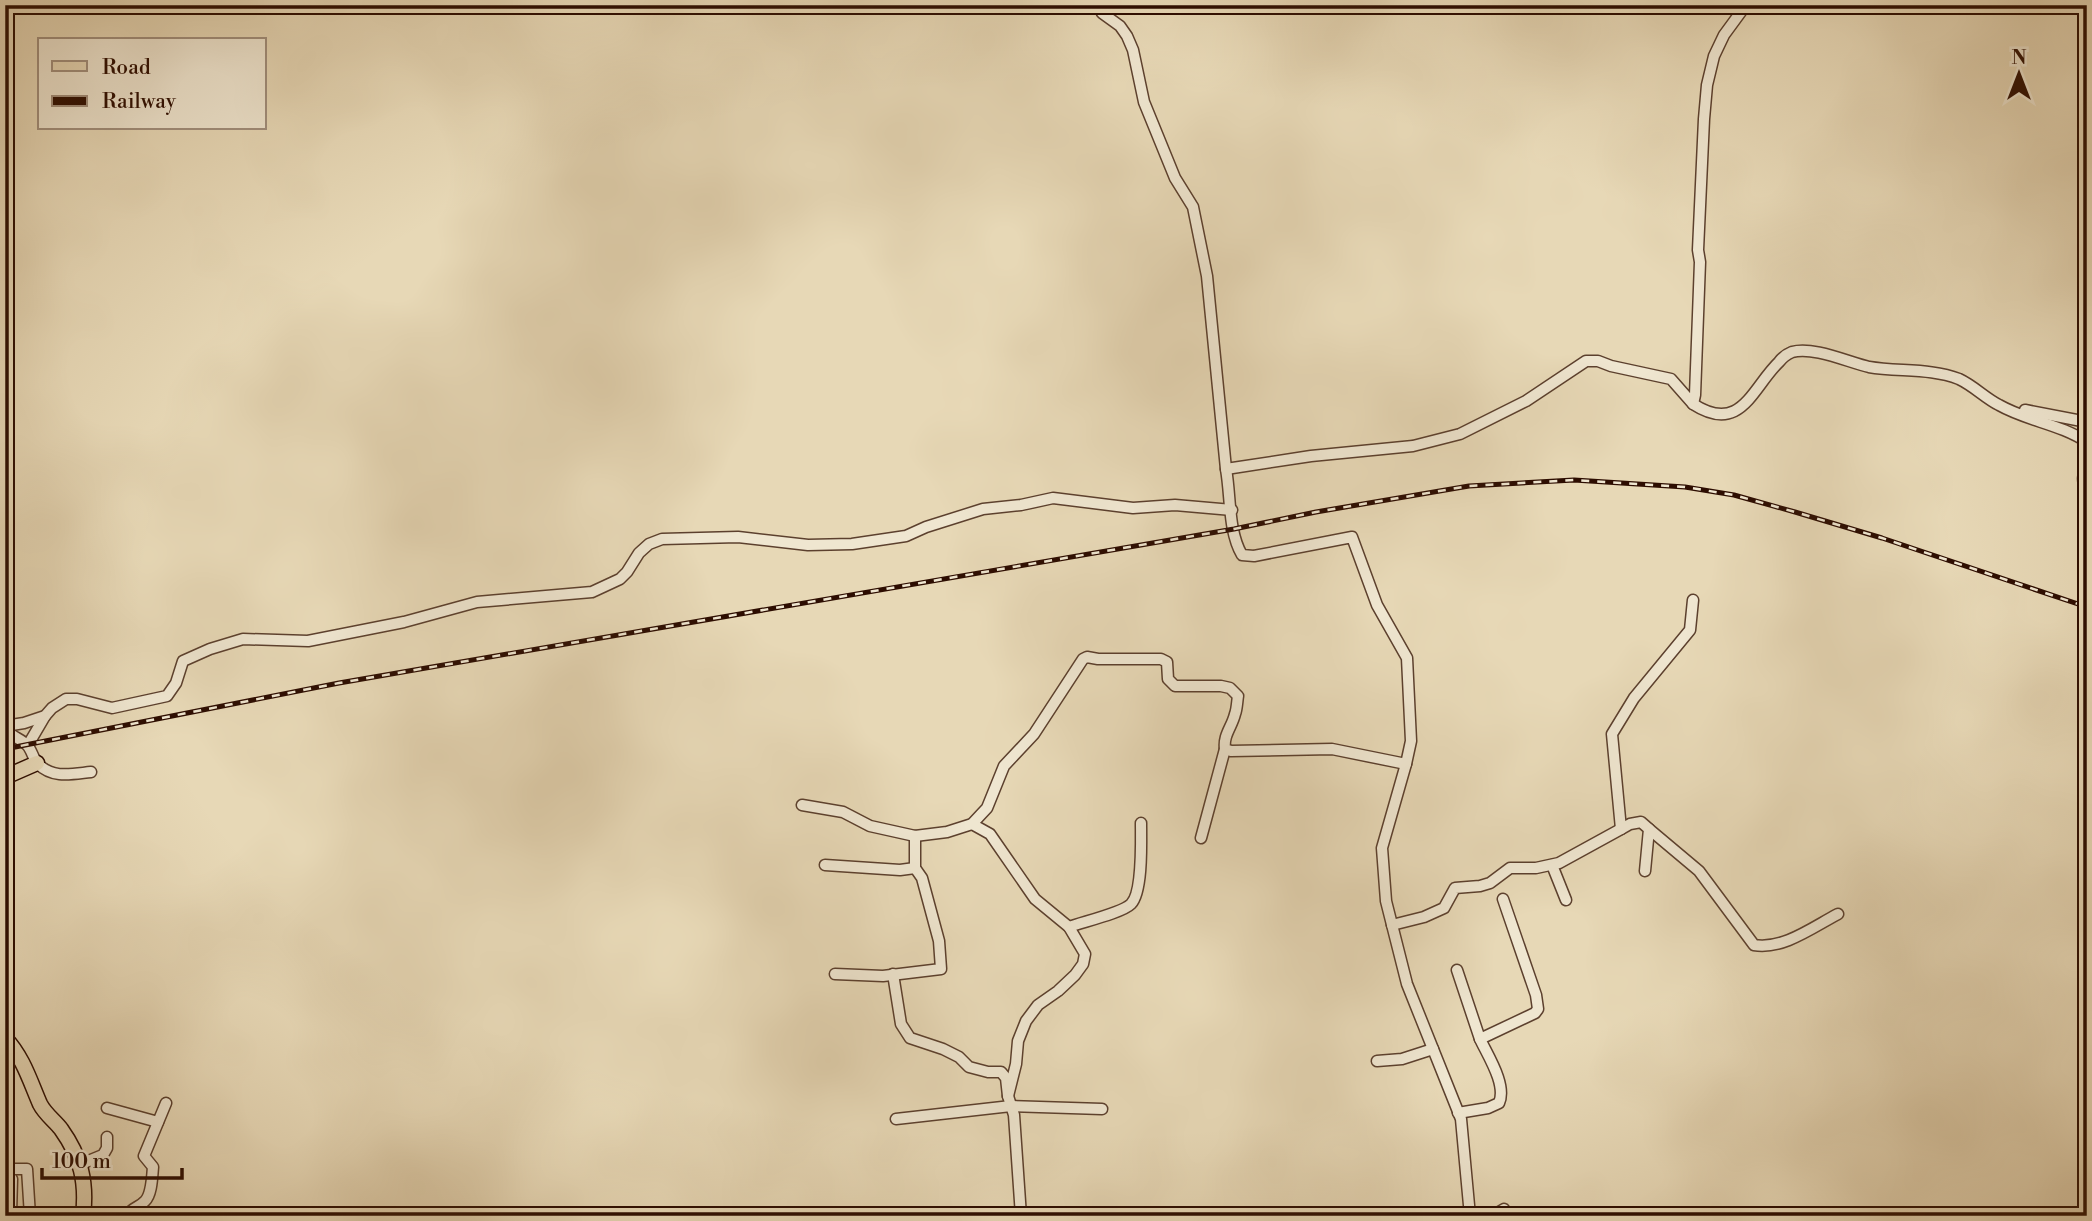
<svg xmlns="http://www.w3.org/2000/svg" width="2092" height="1221" font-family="'Libre Bodoni',serif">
	<rect width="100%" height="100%" fill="#e7d8b6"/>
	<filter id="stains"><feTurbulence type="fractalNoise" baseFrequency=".00286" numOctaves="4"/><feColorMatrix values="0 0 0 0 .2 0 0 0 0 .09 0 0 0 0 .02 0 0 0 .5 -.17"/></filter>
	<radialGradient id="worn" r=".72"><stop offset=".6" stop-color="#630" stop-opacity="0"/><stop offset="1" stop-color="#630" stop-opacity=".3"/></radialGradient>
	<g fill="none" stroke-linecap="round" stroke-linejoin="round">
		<g stroke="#5c402e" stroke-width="13">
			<g id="minor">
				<path d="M 1105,5 L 1102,13 L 1120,26 L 1127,36 L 1133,50 L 1144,102 L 1175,178 L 1193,207 L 1207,276 L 1226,469 L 1311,456 L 1413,446 L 1460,434 L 1526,401 L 1586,361 L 1598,361 L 1611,366 L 1671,379 L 1693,404 L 1695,395 L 1700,262 L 1698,250 L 1704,119 L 1707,85 L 1714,56 L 1724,35 L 1746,5"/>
				<path d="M 1693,404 C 1741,435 1752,388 1779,362 C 1782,358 1787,354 1792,352 C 1813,346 1848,362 1869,367 C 1898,372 1931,368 1959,379 C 1974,386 1985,398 1999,405 C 2027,421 2060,424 2087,442"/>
				<path d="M 2025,410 L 2087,422"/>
				<path d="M 2087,464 C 2083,475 2081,481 2087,491"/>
				<path d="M 1226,469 C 1231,497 1228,531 1242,555 L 1254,556 L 1352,537 L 1377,605 L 1407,658 L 1411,741 L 1406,764 L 1382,848 L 1386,901 L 1407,984 L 1461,1119 L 1470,1216"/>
				<path d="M 5,726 L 24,723 L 45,716 L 52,708 L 66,699 L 77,699 L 112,708 L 167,696 L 176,683 L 183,661 L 210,649 L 243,639 L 308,641 L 404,622 L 477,602 L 592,592 L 620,579 L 627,572 L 639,553 L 649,544 L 662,539 L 738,537 L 808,545 L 852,544 L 906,536 L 926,527 L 983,509 L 1021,505 L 1053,498 L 1133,508 L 1175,505 L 1232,510"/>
				<path d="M 5,728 C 11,737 20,738 27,745 C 32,750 33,759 38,764 C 53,779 72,774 91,772"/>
				<path d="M 28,745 L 45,716"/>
				<path d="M 802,805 L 843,812 L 870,826 L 915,836 L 947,832 L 972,824 L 987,808 L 1004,766 L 1034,734 L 1083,659 L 1087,657 L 1098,659 L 1161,659 L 1167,662 L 1168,679 L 1175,686 L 1221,686 L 1230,688 L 1238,696 C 1237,702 1237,709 1235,714 C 1232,727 1223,735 1225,749 L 1231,751 L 1332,749 L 1406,764"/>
				<path d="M 972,824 L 990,834 L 1035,899 L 1069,927 L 1085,954 L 1083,964 L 1075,975 L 1058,991 L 1038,1005 L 1026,1021 L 1018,1041 L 1016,1064 L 1008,1096"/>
				<path d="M 1621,829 L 1612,734 L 1634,698 L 1690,630 L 1693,600"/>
				<path d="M 1649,829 L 1699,871 L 1754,945 C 1783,950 1813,927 1838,914"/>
				<path d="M 1201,838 L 1225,749"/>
				<path d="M 825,865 L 900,870 L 915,868"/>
				<path d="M 1552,865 L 1566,900"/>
				<path d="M 1392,925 L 1424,917 L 1444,908 L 1455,888 L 1480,886 L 1490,883 L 1510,868 L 1536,868 L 1559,863 L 1621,829 L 1630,824 L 1641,822 L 1649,829 L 1645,871"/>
				<path d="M 1069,927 C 1082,922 1122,913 1131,904 C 1143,892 1141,840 1141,823"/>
				<path d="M 1457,970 L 1480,1039"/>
				<path d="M 835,974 L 883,976 L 941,969 L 939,941 L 922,878 L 915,868 L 915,836"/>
				<path d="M 893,974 L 901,1024 L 910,1038 L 943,1049 L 959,1057 L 969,1067 L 988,1072 L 1001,1072 L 1006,1078 L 1008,1096 L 1014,1115 L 1021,1216"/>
				<path d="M 1377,1061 L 1402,1059 L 1433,1049"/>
				<path d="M 107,1108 L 158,1122"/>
				<path d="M 1458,1113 L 1488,1108 L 1499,1103 C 1507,1085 1488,1056 1480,1039 L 1535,1013 L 1538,1009 L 1536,995 L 1503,899"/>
				<path d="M 896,1119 L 1011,1106 L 1102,1109"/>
				<path d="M 81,1164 L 103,1155 L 107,1148 L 107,1137"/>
				<path d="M 8,1174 L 11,1169 L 27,1169 L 30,1216"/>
				<path d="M 5,1175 L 8,1174 L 12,1179 L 11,1214"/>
				<path d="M 127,1216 C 132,1207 139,1208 145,1201 C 152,1194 152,1177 153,1167 L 144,1156 L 166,1103"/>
				<path d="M 1492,1216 L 1504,1209"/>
			</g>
		</g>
		<g stroke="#2d0d01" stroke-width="17">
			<g id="major">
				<path d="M 5,777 L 37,763"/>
				<path d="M 5,1038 C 23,1057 30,1081 40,1104 C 45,1114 55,1121 61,1129 C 81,1157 87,1182 83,1216"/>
			</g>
		</g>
		<use href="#minor" stroke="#efe6d0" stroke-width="10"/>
		<use href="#major" stroke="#e7d8b6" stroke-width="14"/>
		<g stroke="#2d0d01" stroke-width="5">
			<path id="rail" d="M 5,749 L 339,683 L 1234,529 L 1316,512 L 1469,486 L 1574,480 L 1685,487 L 1734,495 L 1795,512 L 1882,538 L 2087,607"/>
		</g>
		<use href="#rail" stroke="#efe6d0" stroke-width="2.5" stroke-dasharray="8" stroke-linecap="butt"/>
	</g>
	<rect width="2092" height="1221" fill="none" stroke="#e7d8b6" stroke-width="28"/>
	<rect x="7" y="7" width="2078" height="1207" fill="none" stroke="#2d0d01" stroke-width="3.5"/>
	<rect x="14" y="14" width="2064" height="1193" fill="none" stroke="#2d0d01" stroke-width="2"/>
	<rect x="38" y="38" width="228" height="91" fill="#efe6d0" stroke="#a18f7d" stroke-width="2"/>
	<rect x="52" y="61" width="35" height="10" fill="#e7d8b6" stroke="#a18f7d" stroke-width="2"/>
	<text x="102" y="74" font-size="21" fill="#2d0d01">Road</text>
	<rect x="52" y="96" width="35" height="10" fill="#2d0d01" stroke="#a18f7d" stroke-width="2"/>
	<text x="102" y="108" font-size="21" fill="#2d0d01">Railway</text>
	<g transform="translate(2019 74)" stroke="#efe6d0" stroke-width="5" paint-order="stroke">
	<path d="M0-5L12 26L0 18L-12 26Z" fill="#2d0d01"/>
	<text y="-10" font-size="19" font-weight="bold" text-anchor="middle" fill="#2d0d01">N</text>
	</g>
	<path d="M42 1168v10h140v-10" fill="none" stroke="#2d0d01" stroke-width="3.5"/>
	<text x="52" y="1168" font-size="21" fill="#2d0d01" stroke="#efe6d0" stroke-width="5" paint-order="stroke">100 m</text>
	<rect width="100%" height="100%" filter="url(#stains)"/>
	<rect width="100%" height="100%" fill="url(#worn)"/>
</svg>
